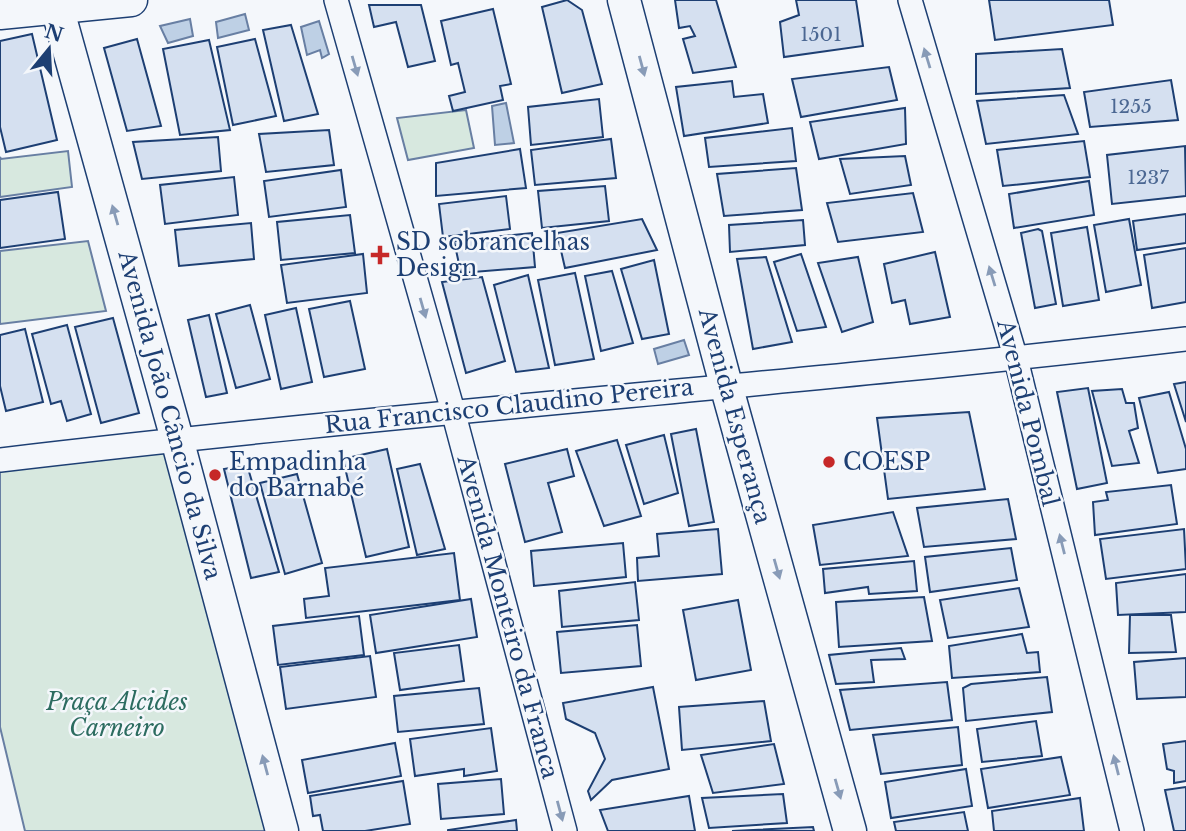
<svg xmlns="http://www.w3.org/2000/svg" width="1186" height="831" font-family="'Libre Baskerville',serif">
	<rect width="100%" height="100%" fill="#f4f7fb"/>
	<g fill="#d7e8df" stroke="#687fa3" stroke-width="2">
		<path d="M 466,110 L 474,148 L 408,160 L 397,118 Z"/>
		<path d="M 68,151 L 72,187 L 0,197 L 0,157 L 1,159 Z"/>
		<path d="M 88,241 L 106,311 L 0,324 L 0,251 Z"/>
		<path d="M 163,440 L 270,831 L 25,831 L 0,727 L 0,457 Z"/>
	</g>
	<g fill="#bed0e5" stroke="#687fa3" stroke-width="2">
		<path d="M 245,14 L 249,30 L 218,38 L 216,22 Z"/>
		<path d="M 190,19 L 193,36 L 168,43 L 160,26 Z"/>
		<path d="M 319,21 L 329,54 L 322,58 L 320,50 L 307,55 L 301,27 Z"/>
		<path d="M 506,103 L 514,143 L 495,145 L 492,106 Z"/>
		<path d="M 684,340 L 689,355 L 658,364 L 654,349 Z"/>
	</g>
	<g fill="#d5e0f0" stroke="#1d3f73" stroke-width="2">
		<path d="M 567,0 L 582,10 L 602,84 L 562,93 L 542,7 Z"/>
		<path d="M 675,0 L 716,0 L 736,67 L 693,73 L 683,39 L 695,36 L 690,26 L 679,28 Z"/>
		<path d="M 796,0 L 856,0 L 863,46 L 784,57 L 780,22 L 799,15 Z"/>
		<path d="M 989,0 L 1109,0 L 1113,25 L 995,40 Z"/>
		<path d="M 369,5 L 421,5 L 435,61 L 408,67 L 396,22 L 374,27 Z"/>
		<path d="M 493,9 L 511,84 L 500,86 L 503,100 L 453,111 L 449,96 L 465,92 L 458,63 L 451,65 L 441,21 Z"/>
		<path d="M 291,25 L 318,114 L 284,121 L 263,30 Z"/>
		<path d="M 32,34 L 57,140 L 6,152 L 0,127 L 0,41 Z"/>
		<path d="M 137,39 L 161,126 L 127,131 L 104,48 Z"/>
		<path d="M 255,39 L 276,116 L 233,125 L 217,47 Z"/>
		<path d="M 209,40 L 230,130 L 180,135 L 163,49 Z"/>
		<path d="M 1062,49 L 1070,88 L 976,94 L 976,54 Z"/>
		<path d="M 889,67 L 897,100 L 801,117 L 792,79 Z"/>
		<path d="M 1171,80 L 1178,120 L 1090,127 L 1084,92 Z"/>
		<path d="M 732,81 L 734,97 L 763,94 L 768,123 L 684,136 L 676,87 Z"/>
		<path d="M 1064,95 L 1078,134 L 986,144 L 977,101 Z"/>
		<path d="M 599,99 L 603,137 L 531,145 L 528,107 Z"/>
		<path d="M 905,108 L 906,144 L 819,159 L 810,122 Z"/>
		<path d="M 792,128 L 796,161 L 709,167 L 705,138 Z"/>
		<path d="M 329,130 L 334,165 L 266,172 L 259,134 Z"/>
		<path d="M 218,137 L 221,171 L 142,179 L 133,142 Z"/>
		<path d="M 611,139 L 616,178 L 535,185 L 531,150 Z"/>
		<path d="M 1084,141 L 1090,177 L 1003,186 L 997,150 Z"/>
		<path d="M 1185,146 L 1186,196 L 1112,204 L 1107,155 Z"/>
		<path d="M 520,149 L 526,188 L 436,196 L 436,163 Z"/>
		<path d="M 905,156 L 911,185 L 850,194 L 840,159 Z"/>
		<path d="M 796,168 L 802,210 L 724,216 L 717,174 Z"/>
		<path d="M 341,170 L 346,207 L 269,217 L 264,181 Z"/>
		<path d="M 234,177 L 238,215 L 165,224 L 160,185 Z"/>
		<path d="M 1089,181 L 1094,215 L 1014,228 L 1009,194 Z"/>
		<path d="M 605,186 L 609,221 L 542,228 L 538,191 Z"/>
		<path d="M 58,192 L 65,239 L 0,248 L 0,200 Z"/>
		<path d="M 913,193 L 923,232 L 838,242 L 827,203 Z"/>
		<path d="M 506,196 L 510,229 L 443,237 L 439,204 Z"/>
		<path d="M 1186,214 L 1186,243 L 1137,250 L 1133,221 Z"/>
		<path d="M 350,215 L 355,253 L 281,260 L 277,222 Z"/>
		<path d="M 642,219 L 657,250 L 565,268 L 557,233 Z"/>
		<path d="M 1129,219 L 1141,285 L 1106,292 L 1094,225 Z"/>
		<path d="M 803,220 L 805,245 L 730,252 L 729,225 Z"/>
		<path d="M 251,223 L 254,259 L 179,266 L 175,230 Z"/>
		<path d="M 1087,227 L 1099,300 L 1063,306 L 1051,233 Z"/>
		<path d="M 1038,229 L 1042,231 L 1056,304 L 1035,308 L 1021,233 Z"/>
		<path d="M 532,233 L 535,267 L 461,273 L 454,241 Z"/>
		<path d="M 1186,248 L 1186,302 L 1152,308 L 1144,255 Z"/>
		<path d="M 935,252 L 950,317 L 910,324 L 905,300 L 892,303 L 884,264 Z"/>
		<path d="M 363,254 L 367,293 L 287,303 L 281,265 Z"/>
		<path d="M 801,254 L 826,327 L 797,331 L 774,262 Z"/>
		<path d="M 766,257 L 792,342 L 753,349 L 737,259 Z"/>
		<path d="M 858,257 L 873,322 L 842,332 L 818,263 Z"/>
		<path d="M 654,260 L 669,334 L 642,339 L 621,269 Z"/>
		<path d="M 612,271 L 633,343 L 601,351 L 585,276 Z"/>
		<path d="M 575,273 L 594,359 L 555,365 L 538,280 Z"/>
		<path d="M 528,275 L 549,368 L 516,372 L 494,285 Z"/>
		<path d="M 482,277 L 505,361 L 466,373 L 442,282 Z"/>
		<path d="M 350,301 L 365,369 L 324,377 L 309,309 Z"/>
		<path d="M 250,305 L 270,379 L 236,388 L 216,314 Z"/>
		<path d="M 296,308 L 312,382 L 281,389 L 265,315 Z"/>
		<path d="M 209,315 L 227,393 L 206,397 L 188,320 Z"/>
		<path d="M 113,318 L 139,413 L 101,423 L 75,327 Z"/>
		<path d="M 67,325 L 91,414 L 67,421 L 61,401 L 51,404 L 32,334 Z"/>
		<path d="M 25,329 L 43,402 L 6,411 L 0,386 L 0,335 Z"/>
		<path d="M 1186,382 L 1186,422 L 1174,384 Z"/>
		<path d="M 1088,388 L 1107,483 L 1077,489 L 1057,392 Z"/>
		<path d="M 1122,389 L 1126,403 L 1134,403 L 1138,428 L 1129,431 L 1139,463 L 1112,466 L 1092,391 Z"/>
		<path d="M 1169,392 L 1186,449 L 1186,469 L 1158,473 L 1139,398 Z"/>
		<path d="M 969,412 L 985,489 L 888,499 L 877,418 Z"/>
		<path d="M 696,429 L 714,522 L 689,526 L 671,434 Z"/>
		<path d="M 664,435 L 678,493 L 644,504 L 626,445 Z"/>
		<path d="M 617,440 L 641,516 L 604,526 L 576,451 Z"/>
		<path d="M 387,449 L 409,547 L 366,557 L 343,459 Z"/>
		<path d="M 567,449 L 574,476 L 548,483 L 562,532 L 525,542 L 505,464 Z"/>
		<path d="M 420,464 L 445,549 L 417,555 L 397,469 Z"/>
		<path d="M 247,465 L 279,572 L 251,578 L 224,469 Z"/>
		<path d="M 297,474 L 322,563 L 285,574 L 260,483 Z"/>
		<path d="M 1171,485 L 1177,524 L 1095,535 L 1093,502 L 1108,500 L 1106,492 Z"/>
		<path d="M 1008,499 L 1016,539 L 924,547 L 917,508 Z"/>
		<path d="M 893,512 L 908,556 L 820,565 L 813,525 Z"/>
		<path d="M 718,529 L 722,574 L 638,581 L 637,558 L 659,556 L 657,534 Z"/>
		<path d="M 1184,529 L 1186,569 L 1106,579 L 1100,539 Z"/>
		<path d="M 623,543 L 626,577 L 534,586 L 531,551 Z"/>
		<path d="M 1011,548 L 1017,580 L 930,592 L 925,557 Z"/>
		<path d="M 454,553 L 460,600 L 306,618 L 304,599 L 329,596 L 325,568 Z"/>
		<path d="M 914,561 L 917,591 L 869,594 L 868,587 L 825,593 L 823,569 Z"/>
		<path d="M 1186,574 L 1186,612 L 1118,615 L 1116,583 Z"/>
		<path d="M 635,582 L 639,620 L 562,627 L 559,591 Z"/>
		<path d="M 1019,588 L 1029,627 L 948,638 L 940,600 Z"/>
		<path d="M 924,597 L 932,641 L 839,647 L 836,602 Z"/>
		<path d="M 471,599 L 477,637 L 376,653 L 370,615 Z"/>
		<path d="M 738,600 L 751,670 L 696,680 L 683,610 Z"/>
		<path d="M 1130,615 L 1171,615 L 1176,652 L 1129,653 Z"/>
		<path d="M 359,616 L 364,655 L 278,665 L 273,626 Z"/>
		<path d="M 637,625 L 641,666 L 561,673 L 557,632 Z"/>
		<path d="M 1022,634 L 1027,653 L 1038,652 L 1040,672 L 952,678 L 949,646 Z"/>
		<path d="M 459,645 L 464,681 L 400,690 L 394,653 Z"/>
		<path d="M 901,648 L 905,659 L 871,660 L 874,682 L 836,684 L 829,655 Z"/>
		<path d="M 370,656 L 376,697 L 286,709 L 280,667 Z"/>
		<path d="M 1186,658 L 1186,697 L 1137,699 L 1134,662 Z"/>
		<path d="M 1047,677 L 1052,712 L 966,721 L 963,688 L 971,684 Z"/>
		<path d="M 947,682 L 952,720 L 850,730 L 840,690 Z"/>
		<path d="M 653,687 L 669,769 L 612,780 L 591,800 L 588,791 L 605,759 L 595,733 L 566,719 L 563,703 Z"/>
		<path d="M 479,688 L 484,724 L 398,732 L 394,696 Z"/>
		<path d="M 764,701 L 771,741 L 682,750 L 679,707 Z"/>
		<path d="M 1036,721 L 1042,756 L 982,762 L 977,729 Z"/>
		<path d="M 958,727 L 962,765 L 881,774 L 873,735 Z"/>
		<path d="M 491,728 L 497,771 L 464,776 L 464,769 L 415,776 L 410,739 Z"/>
		<path d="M 1186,741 L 1186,781 L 1174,783 L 1174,771 L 1167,769 L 1163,744 Z"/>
		<path d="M 395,743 L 401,776 L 308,793 L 302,760 Z"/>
		<path d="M 774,744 L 784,784 L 713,793 L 701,755 Z"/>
		<path d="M 1061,757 L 1070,795 L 988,808 L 981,769 Z"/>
		<path d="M 966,769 L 972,806 L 891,818 L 885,782 Z"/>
		<path d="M 501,779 L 504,814 L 441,819 L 438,784 Z"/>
		<path d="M 403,781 L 410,824 L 365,831 L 323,831 L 320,815 L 313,816 L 310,796 Z"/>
		<path d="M 1186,787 L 1186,831 L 1174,831 L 1165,790 Z"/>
		<path d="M 783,794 L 787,823 L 709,828 L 702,798 Z"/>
		<path d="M 689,796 L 695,831 L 608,831 L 600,810 Z"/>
		<path d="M 1080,798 L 1084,831 L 994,831 L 992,811 Z"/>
		<path d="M 964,812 L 968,831 L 896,831 L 894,822 Z"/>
		<path d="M 516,820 L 517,831 L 448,831 L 448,830 Z"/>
		<path d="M 813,827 L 814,831 L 732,831 Z"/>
	</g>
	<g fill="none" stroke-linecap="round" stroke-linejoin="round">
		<g stroke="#1d3f73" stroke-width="26">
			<g id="minor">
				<path d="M 336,0 L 453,411 L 565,831"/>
				<path d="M 910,0 L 1016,359 L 1132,831"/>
				<path d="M 0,460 C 395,413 791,385 1186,339"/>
			</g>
		</g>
		<g stroke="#1d3f73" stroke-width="35">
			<g id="secondary">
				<path d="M 55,0 L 177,439 L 282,831"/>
				<path d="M 624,0 L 726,385 L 850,831"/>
				<path d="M 0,13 L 131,0"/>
			</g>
		</g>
		<use href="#minor" stroke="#f4f7fb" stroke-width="23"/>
		<use href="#secondary" stroke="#f4f7fb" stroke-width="32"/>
	</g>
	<defs><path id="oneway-solid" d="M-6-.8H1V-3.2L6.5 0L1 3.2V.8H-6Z" transform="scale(1.75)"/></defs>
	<g fill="#889bb7">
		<use href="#oneway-solid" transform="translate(927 58) rotate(-107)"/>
		<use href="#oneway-solid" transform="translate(355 66) rotate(74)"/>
		<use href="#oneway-solid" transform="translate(642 66) rotate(75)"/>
		<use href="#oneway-solid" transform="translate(115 215) rotate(-106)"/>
		<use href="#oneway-solid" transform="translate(992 276) rotate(-107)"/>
		<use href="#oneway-solid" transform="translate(423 308) rotate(74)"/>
		<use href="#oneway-solid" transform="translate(1062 544) rotate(-104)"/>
		<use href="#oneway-solid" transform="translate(777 569) rotate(74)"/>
		<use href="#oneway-solid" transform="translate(265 765) rotate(-105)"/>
		<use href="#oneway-solid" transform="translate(1116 765) rotate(-104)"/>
		<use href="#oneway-solid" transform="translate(838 789) rotate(74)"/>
		<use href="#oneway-solid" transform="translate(560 811) rotate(75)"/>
	</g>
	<g fill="#c62828" stroke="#f4f7fb" stroke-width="2.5">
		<path d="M376.5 244.5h7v7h7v7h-7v7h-7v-7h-7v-7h7z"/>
		<circle cx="829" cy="462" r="7"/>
		<circle cx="215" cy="475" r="7"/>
	</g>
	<g text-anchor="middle" stroke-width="5" stroke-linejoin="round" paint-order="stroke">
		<g font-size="19" fill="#4b6792">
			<text x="821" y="41">1501</text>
			<text x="1131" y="113">1255</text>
			<text x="1148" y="184">1237</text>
		</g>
		<g font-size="23" fill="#1d3f73" stroke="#f4f7fb" text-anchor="start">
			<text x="396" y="250">SD sobrancelhas<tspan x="396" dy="26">Design</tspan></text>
			<text x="229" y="470">Empadinha<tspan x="229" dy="26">do Barnabé</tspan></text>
			<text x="843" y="470">COESP</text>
		</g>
		<g font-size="23" fill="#1d3f73" stroke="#f4f7fb">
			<text transform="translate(509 406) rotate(-6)" y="8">Rua Francisco Claudino Pereira</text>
			<text transform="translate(1028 413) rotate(76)" y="8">Avenida Pombal</text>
			<text transform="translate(170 415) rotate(75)" y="8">Avenida João Câncio da Silva</text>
			<text transform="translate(735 416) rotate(75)" y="8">Avenida Esperança</text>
			<text transform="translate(508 617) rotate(75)" y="8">Avenida Monteiro da Franca</text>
		</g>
		<g font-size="23" font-style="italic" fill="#2c6c60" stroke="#f4f7fb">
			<text x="117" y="710">Praça Alcides<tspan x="117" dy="26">Carneiro</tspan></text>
		</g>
	</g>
	<g transform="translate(49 49) rotate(18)" stroke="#f4f7fb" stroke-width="5" paint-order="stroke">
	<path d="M0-5L12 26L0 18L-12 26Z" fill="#1d3f73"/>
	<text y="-10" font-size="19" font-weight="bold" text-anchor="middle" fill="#1d3f73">N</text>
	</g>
</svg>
